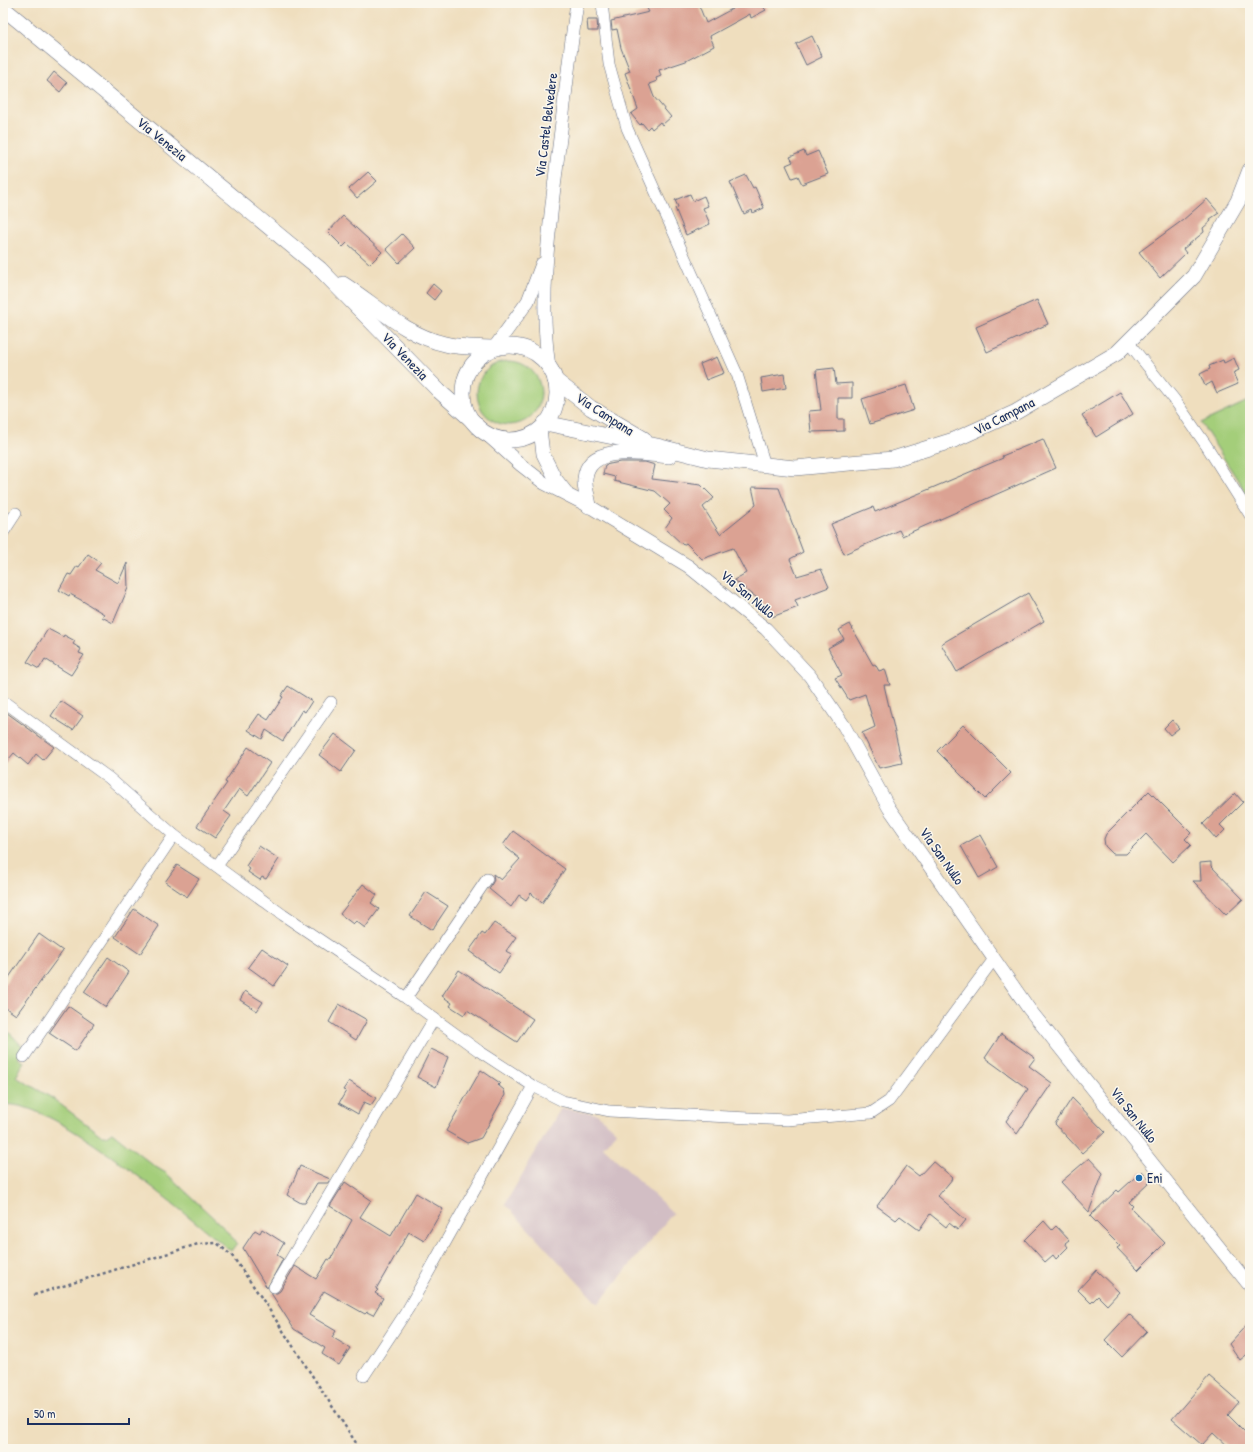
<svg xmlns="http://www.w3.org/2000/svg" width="1253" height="1452" font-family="'Patrick Hand',sans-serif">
	<rect width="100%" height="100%" fill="#fbf7ec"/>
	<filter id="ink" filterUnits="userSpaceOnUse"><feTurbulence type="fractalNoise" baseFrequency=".025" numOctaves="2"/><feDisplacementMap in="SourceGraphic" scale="8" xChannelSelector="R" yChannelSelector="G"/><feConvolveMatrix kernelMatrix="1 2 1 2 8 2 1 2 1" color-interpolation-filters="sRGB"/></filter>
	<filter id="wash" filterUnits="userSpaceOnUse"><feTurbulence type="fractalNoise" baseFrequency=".012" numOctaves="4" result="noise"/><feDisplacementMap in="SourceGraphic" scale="16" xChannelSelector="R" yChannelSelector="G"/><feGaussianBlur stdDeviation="0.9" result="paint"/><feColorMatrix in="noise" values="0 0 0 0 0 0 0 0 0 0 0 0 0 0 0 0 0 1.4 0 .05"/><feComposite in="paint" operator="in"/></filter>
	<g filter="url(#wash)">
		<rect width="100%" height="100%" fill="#efdebe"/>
		<path fill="#d2bec4" d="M 561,1108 L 597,1114 L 617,1132 L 603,1147 L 673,1213 L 598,1304 L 505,1204 Z"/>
		<g fill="#a4ce7a" stroke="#607e6c">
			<circle cx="509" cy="393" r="32"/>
			<path d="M 1250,400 L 1250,499 L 1201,423 Z"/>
			<path d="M 3,1026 L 24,1048 L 18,1058 L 24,1062 L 16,1077 L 52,1098 L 102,1136 L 106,1136 L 112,1132 L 154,1166 L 166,1173 L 222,1226 L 237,1243 L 231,1251 C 189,1218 53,1097 3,1105 Z"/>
		</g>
		<g id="blocks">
			<g fill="#dba293">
				<path d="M 644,3 L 698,3 L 706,23 L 743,3 L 770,3 L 763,7 L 766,10 L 751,18 L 750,14 L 710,36 L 714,46 L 686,61 L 659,70 L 661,76 L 656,78 L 657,81 L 649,84 L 654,97 L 671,117 L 662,125 L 660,122 L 652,129 L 650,126 L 647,129 L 642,123 L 640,125 L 631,114 L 638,109 L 625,73 L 630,71 L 621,48 L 617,29 L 612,30 L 611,21 L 649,12 Z"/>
				<path d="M 587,20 L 597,20 L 598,31 L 588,31 Z"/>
				<path d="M 812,36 L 822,57 L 806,65 L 796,44 Z"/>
				<path d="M 54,72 L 67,83 L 60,92 L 47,81 Z"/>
				<path d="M 804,151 L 806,156 L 818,151 L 828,174 L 802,184 L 798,176 L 792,178 L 786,165 L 793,162 L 790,157 Z"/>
				<path d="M 368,172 L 377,181 L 357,198 L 349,189 Z"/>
				<path d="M 746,175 L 753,188 L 755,187 L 764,208 L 753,213 L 752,210 L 744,214 L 730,182 Z"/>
				<path d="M 690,194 L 693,201 L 704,196 L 708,206 L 703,208 L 710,224 L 686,235 L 675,208 L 678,207 L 675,200 Z"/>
				<path d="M 1207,199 L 1219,213 L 1210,219 L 1211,221 L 1203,228 L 1204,232 L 1183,249 L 1186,253 L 1160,278 L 1139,252 L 1183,220 Z"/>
				<path d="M 343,216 L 382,252 L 370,264 L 347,243 L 343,247 L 328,232 Z"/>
				<path d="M 402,234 L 415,248 L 399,263 L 386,249 Z"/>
				<path d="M 433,284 L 441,291 L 434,300 L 426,293 Z"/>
				<path d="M 1037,300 L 1048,324 L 987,352 L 976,327 Z"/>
				<path d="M 717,357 L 724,373 L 706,380 L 700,364 Z"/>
				<path d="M 1234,358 L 1239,370 L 1233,373 L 1238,384 L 1217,393 L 1212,382 L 1205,386 L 1200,374 L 1210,369 L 1209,366 L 1223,360 L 1224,363 Z"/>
				<path d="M 834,368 L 836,384 L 852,383 L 852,398 L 838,398 L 838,419 L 844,419 L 844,431 L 811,432 L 809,411 L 821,410 L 816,370 Z"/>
				<path d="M 784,374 L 786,388 L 763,392 L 761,378 Z"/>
				<path d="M 906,385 L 914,410 L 870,424 L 862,399 Z"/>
				<path d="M 1120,392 L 1133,414 L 1096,437 L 1082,415 Z"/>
				<path d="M 1043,439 L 1056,468 L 902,536 L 899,530 L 844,554 L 831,524 L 873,507 L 875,512 L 1003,458 L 1002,456 Z"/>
				<path d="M 620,462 L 645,462 L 655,465 L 652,479 L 701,485 L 714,498 L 703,507 L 720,534 L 756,505 L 752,487 L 779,488 L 803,552 L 790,559 L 797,576 L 821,569 L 829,587 L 795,600 L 798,607 L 772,617 L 761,601 L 734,580 L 746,573 L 733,548 L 702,559 L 686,543 L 683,545 L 665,528 L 672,518 L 664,510 L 670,504 L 655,491 L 614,481 L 615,477 L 603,474 L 605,465 Z"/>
				<path d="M 88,554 L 101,563 L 95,570 L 118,583 L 127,563 L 128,588 L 113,623 L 102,617 L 104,614 L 81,600 L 70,594 L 69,596 L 59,590 L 68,574 L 71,575 L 77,566 L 79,567 Z"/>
				<path d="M 1028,593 L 1044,621 L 957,672 L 941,644 Z"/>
				<path d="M 850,624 L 873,665 L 875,664 L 879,671 L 885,669 L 890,685 L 884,685 L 902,763 L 879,768 L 862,733 L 875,727 L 865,694 L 849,700 L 835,678 L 842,675 L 828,648 L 844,639 L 839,630 Z"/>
				<path d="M 48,629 L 63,637 L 64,635 L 75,641 L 73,644 L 81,649 L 79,653 L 84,655 L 71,675 L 45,659 L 39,669 L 27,662 Z"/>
				<path d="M 288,686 L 312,701 L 305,712 L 302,710 L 283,741 L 266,730 L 262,739 L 248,730 L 259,714 L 268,720 L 283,697 L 281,696 Z"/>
				<path d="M 61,701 L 83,716 L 73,730 L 51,716 Z"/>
				<path d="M 3,710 L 54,747 L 43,760 L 36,754 L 28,765 L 14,753 L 3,766 Z"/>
				<path d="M 1172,720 L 1179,728 L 1170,735 L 1164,728 Z"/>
				<path d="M 963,725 L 1011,773 L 985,799 L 937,751 Z"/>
				<path d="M 335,734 L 356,750 L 341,772 L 319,755 Z"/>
				<path d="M 248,747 L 270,763 L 248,796 L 239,789 L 224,811 L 231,816 L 215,838 L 197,826 L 227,783 L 225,782 Z"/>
				<path d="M 1149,791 L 1191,833 L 1185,839 L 1191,845 L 1173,862 L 1146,834 L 1126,854 L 1113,854 L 1105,846 L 1104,839 L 1106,834 Z"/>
				<path d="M 1235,793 L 1243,802 L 1220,825 L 1225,830 L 1216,839 L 1203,824 Z"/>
				<path d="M 513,831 L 565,869 L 542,903 L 531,893 L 526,900 L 519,895 L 511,907 L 489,889 L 494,880 L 493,874 L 501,880 L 520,859 L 503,845 Z"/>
				<path d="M 980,835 L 998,867 L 979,878 L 961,846 Z"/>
				<path d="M 259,846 L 279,859 L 266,879 L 262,877 L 260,880 L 248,872 L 250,869 L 246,866 Z"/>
				<path d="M 1211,862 L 1211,866 L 1243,899 L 1226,915 L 1193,881 L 1201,881 L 1200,863 Z"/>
				<path d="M 177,865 L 199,879 L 187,897 L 165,882 Z"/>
				<path d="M 363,884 L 377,895 L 371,903 L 379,909 L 365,928 L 356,921 L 353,924 L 340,914 Z"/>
				<path d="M 426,892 L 448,906 L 432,930 L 410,916 Z"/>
				<path d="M 134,909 L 159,926 L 140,954 L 115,937 Z"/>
				<path d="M 494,923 L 516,937 L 506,951 L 512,955 L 499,973 L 469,951 L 482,933 L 485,935 Z"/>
				<path d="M 39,934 L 63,951 L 16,1015 L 3,1006 L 3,986 Z"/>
				<path d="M 262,948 L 288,966 L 274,986 L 248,967 Z"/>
				<path d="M 108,957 L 129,972 L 106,1007 L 84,992 Z"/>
				<path d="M 459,970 L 533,1019 L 517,1042 L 467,1010 L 464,1015 L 450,1006 L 452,1003 L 442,996 Z"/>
				<path d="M 245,991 L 263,1002 L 257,1011 L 240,1000 Z"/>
				<path d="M 339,1004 L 367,1020 L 356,1040 L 329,1022 Z"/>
				<path d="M 68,1006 L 94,1024 L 76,1051 L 49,1033 Z"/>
				<path d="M 1001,1034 L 1035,1058 L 1029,1066 L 1052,1083 L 1017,1134 L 1006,1121 L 1028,1089 L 985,1058 Z"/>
				<path d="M 431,1049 L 448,1057 L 436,1087 L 417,1077 Z"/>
				<path d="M 481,1070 L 500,1083 L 498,1085 L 504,1090 L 505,1095 L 481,1138 L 467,1143 L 446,1131 Z"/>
				<path d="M 349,1081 L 376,1098 L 371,1105 L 364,1102 L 358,1114 L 339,1103 L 346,1091 L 343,1090 Z"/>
				<path d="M 1072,1098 L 1105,1132 L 1082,1153 L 1055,1124 Z"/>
				<path d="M 1089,1158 L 1103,1173 L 1089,1212 L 1061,1182 Z"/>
				<path d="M 933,1161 L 953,1178 L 938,1196 L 966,1220 L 958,1230 L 949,1223 L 946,1227 L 930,1214 L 919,1230 L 900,1216 L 896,1220 L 877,1206 L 906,1166 L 919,1176 Z"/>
				<path d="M 300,1166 L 330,1179 L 328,1183 L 317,1183 L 305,1203 L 301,1203 L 287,1195 Z"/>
				<path d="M 1142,1171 L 1151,1181 L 1129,1202 L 1133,1206 L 1131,1208 L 1165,1243 L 1138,1270 L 1117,1248 L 1120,1246 L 1090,1216 L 1117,1190 L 1119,1192 Z"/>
				<path d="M 345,1182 L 371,1200 L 360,1217 L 391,1236 L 416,1193 L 443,1209 L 424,1241 L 409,1232 L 376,1289 L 378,1290 L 375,1293 L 383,1298 L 373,1315 L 367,1312 L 365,1314 L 324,1291 L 309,1315 L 336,1331 L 332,1337 L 350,1348 L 339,1365 L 322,1354 L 325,1348 L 294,1329 L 271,1293 L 277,1293 L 280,1291 L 295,1266 L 316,1279 L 328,1259 L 330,1260 L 352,1220 L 330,1206 Z"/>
				<path d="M 1044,1221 L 1052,1230 L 1056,1226 L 1069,1240 L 1065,1243 L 1068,1247 L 1056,1259 L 1053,1255 L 1045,1262 L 1025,1240 Z"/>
				<path d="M 262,1229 L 284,1243 L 277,1255 L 283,1259 L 267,1288 L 243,1248 L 255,1230 L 260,1233 Z"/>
				<path d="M 1096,1270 L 1119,1292 L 1107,1305 L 1098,1296 L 1091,1303 L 1078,1290 Z"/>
				<path d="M 1129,1314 L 1147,1331 L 1122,1357 L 1105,1340 Z"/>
				<path d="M 1250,1321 L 1250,1352 L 1240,1360 L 1229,1344 Z"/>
				<path d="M 1209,1376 L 1239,1402 L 1228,1415 L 1250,1437 L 1250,1446 L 1247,1449 L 1230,1449 L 1213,1433 L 1202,1445 L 1172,1419 Z"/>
			</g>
		</g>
	</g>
	<g filter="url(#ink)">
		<use href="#blocks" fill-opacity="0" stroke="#656c80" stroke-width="1"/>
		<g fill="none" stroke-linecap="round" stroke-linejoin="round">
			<g stroke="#656c80" stroke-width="12">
				<g id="minor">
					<path d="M 602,3 L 609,64 L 627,128 L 737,374 L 765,465"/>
					<path d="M 1128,342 L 1174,399 L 1206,445 L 1250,515"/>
					<path d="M 3,533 L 16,513"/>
					<path d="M 3,701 L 109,778 L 174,835 L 283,915 L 406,998 L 479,1051 L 533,1086 L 563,1101 L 609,1111 L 787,1120 L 871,1113 L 889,1101 L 994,959"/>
					<path d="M 217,866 L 331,702"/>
					<path d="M 406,998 L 487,879"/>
					<path d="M 24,1057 L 174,835"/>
					<path d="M 274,1287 L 434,1019"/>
					<path d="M 364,1376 L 408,1309 L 533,1086"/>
				</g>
			</g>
			<g stroke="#656c80" stroke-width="14">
				<g id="tertiary">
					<path d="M 494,348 L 528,301 L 542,264"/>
					<path d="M 549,367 C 539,299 549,231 557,162 C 564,109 569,56 577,3"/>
					<path d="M 540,429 L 543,454 L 555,478 L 566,492"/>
					<path d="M 483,431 L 521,465 L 544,483 L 589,506 L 688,566 L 766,629 L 810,676 L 844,726 L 889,808 L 1029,1009 L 1250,1286"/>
				</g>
			</g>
			<g stroke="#656c80" stroke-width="16">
				<g id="secondary">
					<path d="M 3,8 L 320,269 L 439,391 L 475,423"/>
					<path d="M 343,284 C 376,305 405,335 445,344 C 460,348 478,347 494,348"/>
					<circle cx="510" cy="393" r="47"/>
					<path d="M 555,380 L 591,408 L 644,439"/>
					<path d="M 545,423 L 657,446 L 708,459 L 795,468 L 893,459 L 954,440 L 1016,412 L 1117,353 L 1194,276 L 1238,201 L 1250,170"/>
					<path d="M 589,506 C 588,498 584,487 585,479 C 588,442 645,454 669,456"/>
				</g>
			</g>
			<path stroke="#656c80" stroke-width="2.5" stroke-dasharray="3 3" stroke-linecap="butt" d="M 34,1295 L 198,1244 L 217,1243 L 233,1257 L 261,1297 L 360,1449"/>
			<use href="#minor" stroke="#fff" stroke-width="11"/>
			<use href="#tertiary" stroke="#fff" stroke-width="13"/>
			<use href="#secondary" stroke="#fff" stroke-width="15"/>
		</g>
	</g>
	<circle fill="#1f6fb2" stroke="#fbf7ec" stroke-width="1.5" cx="1139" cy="1178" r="4"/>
	<g text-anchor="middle" stroke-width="3" stroke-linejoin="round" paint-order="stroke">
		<g font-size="14" fill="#1b2f5e" stroke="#fbf7ec">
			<text transform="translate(546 125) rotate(-83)" y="5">Via Castel Belvedere</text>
			<text transform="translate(162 139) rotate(39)" y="5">Via Venezia</text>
			<text transform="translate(405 356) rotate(46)" y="5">Via Venezia</text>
			<text transform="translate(605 414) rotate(33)" y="5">Via Campana</text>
			<text transform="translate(1004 416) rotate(-27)" y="5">Via Campana</text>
			<text transform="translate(748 594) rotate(40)" y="5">Via San Nullo</text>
			<text transform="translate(942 856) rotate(55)" y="5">Via San Nullo</text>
			<text transform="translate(1134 1115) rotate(52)" y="5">Via San Nullo</text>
		</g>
		<g font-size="14" fill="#1b2f5e" stroke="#fbf7ec" text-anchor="start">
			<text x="1147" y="1183">Eni</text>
		</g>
	</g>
	<rect width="1253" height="1452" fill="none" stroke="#fbf7ec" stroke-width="16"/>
	<path d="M28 1418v6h101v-6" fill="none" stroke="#1b2f5e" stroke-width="2"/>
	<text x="34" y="1418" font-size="12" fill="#1b2f5e" stroke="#fbf7ec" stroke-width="3" paint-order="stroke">50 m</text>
</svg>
